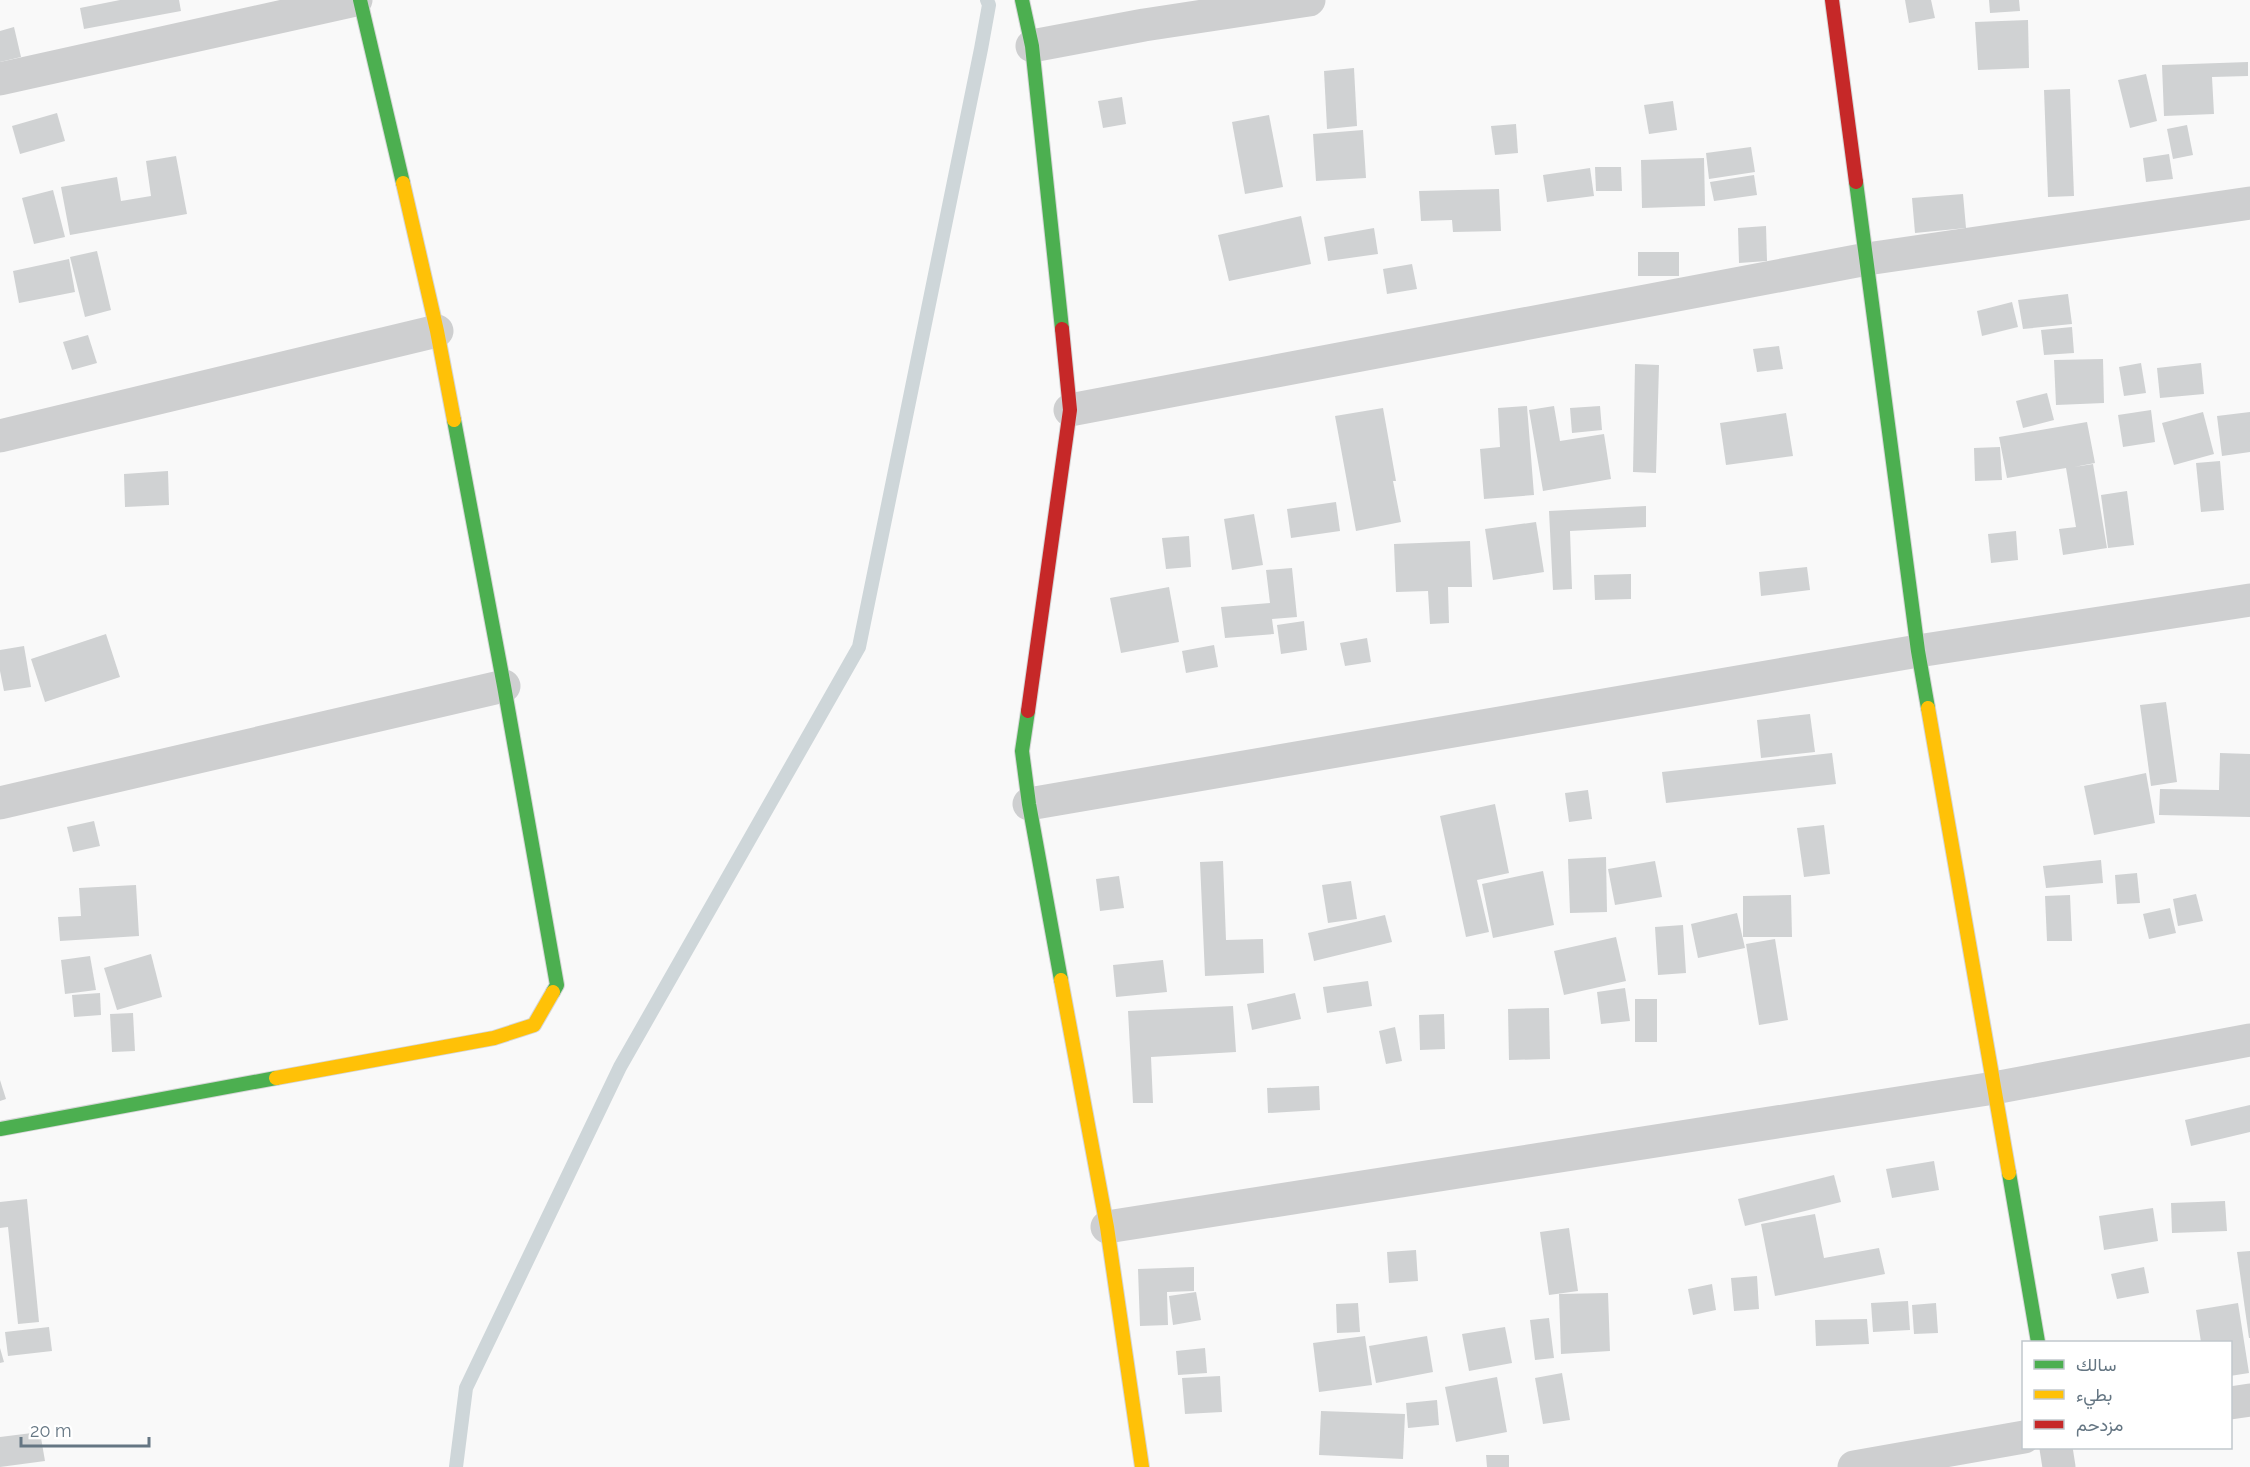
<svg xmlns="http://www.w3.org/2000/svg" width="2250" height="1467" font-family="Raleway,Vazirmatn,sans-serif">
	<rect width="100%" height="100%" fill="#f9f9f9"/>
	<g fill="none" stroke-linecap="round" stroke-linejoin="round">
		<path stroke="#ced6d9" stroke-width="14" d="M 456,1467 L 466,1388 L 620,1067 L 859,647 L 981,49 L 989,5 L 987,0"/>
	</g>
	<g fill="#d0d2d3">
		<path d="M 120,0 L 179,0 L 181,11 L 84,29 L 80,8 Z"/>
		<path d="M 1905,0 L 1931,0 L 1935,18 L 1909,23 Z"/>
		<path d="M 1989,0 L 2019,0 L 2020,11 L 1990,13 Z"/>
		<path d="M 2028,20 L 2029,68 L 1978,70 L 1975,22 Z"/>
		<path d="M 14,27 L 21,57 L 0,62 L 0,31 Z"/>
		<path d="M 2248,62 L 2248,76 L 2212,77 L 2214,114 L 2164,116 L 2162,65 Z"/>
		<path d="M 1354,68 L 1357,126 L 1327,129 L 1324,71 Z"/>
		<path d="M 2146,74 L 2157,121 L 2130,128 L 2118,80 Z"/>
		<path d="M 2070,89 L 2074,196 L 2048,197 L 2044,90 Z"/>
		<path d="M 1122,97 L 1126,124 L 1103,128 L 1098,101 Z"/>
		<path d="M 1673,101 L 1677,130 L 1649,134 L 1644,105 Z"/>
		<path d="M 57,113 L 65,141 L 20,154 L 12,126 Z"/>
		<path d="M 1269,115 L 1283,187 L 1245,194 L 1232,122 Z"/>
		<path d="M 1516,124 L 1518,153 L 1495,155 L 1491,126 Z"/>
		<path d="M 2187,125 L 2193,155 L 2173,159 L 2167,129 Z"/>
		<path d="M 1363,130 L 1366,178 L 1316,181 L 1313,134 Z"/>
		<path d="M 1751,147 L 1755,172 L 1709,179 L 1706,153 Z"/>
		<path d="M 2169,154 L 2173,179 L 2146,182 L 2143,158 Z"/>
		<path d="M 176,156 L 187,214 L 70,235 L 61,187 L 117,177 L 121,201 L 151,196 L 146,161 Z"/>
		<path d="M 1704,158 L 1705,206 L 1642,208 L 1641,160 Z"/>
		<path d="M 1595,167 L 1621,167 L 1622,191 L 1596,191 Z"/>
		<path d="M 1590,168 L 1594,196 L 1547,202 L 1543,175 Z"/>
		<path d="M 1754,175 L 1757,195 L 1714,201 L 1710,182 Z"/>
		<path d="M 1499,189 L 1501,231 L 1453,232 L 1452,220 L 1421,221 L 1419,191 Z"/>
		<path d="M 53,190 L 65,237 L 34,244 L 22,198 Z"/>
		<path d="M 1963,194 L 1966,228 L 1915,233 L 1912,198 Z"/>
		<path d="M 1301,216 L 1311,264 L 1229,281 L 1218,235 Z"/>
		<path d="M 1766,226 L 1767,261 L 1739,263 L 1738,228 Z"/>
		<path d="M 1374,228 L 1378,254 L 1328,261 L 1324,237 Z"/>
		<path d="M 97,251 L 111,310 L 85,317 L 70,257 Z"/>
		<rect x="1638" y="252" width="41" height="24"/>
		<path d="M 69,259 L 75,292 L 19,303 L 13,271 Z"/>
		<path d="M 1412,264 L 1417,289 L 1387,294 L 1383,269 Z"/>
		<path d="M 2068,294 L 2072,324 L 2023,329 L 2018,300 Z"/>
		<path d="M 2012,302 L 2018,327 L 1982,336 L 1977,311 Z"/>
		<path d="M 2072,327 L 2074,353 L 2044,355 L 2041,330 Z"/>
		<path d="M 88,335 L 97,363 L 72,370 L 63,342 Z"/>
		<path d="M 1779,346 L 1783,369 L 1757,372 L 1753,349 Z"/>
		<path d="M 2103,359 L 2104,403 L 2056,405 L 2054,360 Z"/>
		<path d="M 2141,363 L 2146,393 L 2124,396 L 2119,367 Z"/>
		<path d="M 2201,363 L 2204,394 L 2160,398 L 2157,368 Z"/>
		<path d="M 1635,364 L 1659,365 L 1656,473 L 1633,472 Z"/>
		<path d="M 2047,393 L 2054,420 L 2023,428 L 2016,401 Z"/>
		<path d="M 1527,406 L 1534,495 L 1484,499 L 1480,449 L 1500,447 L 1498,408 Z"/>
		<path d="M 1554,406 L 1560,441 L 1604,434 L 1611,479 L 1543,491 L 1529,410 Z"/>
		<path d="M 1600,406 L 1602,430 L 1572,433 L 1570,408 Z"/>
		<path d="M 1383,408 L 1396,481 L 1393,481 L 1401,522 L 1356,531 L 1335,416 Z"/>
		<path d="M 2151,410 L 2155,442 L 2123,447 L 2118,415 Z"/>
		<path d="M 2203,412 L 2214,454 L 2174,465 L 2162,423 Z"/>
		<path d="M 2250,412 L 2250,452 L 2222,456 L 2217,416 Z"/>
		<path d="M 1786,413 L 1793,456 L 1726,465 L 1720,423 Z"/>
		<path d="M 2087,422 L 2095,463 L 2074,467 L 2093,464 L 2107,548 L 2063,555 L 2059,529 L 2076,527 L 2066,468 L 2007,478 L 1999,437 Z"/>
		<path d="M 2000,447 L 2002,480 L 1975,481 L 1974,448 Z"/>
		<path d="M 2220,461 L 2224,510 L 2201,512 L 2196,463 Z"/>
		<path d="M 168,471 L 169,505 L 125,507 L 124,474 Z"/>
		<path d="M 2127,491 L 2134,545 L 2108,548 L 2101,495 Z"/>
		<path d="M 1336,502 L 1340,531 L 1291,538 L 1287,509 Z"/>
		<path d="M 1646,506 L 1646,527 L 1570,531 L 1572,589 L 1553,590 L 1549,511 Z"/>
		<path d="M 1254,514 L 1263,565 L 1232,570 L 1224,519 Z"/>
		<path d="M 1536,522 L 1544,572 L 1493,580 L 1485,529 Z"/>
		<path d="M 2016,531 L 2018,560 L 1991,563 L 1988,534 Z"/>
		<path d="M 1189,536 L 1191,567 L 1166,569 L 1162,538 Z"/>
		<path d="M 1470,541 L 1472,587 L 1448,587 L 1449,623 L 1430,624 L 1428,591 L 1396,592 L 1394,544 Z"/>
		<path d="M 1807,567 L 1810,590 L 1761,596 L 1759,572 Z"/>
		<path d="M 1292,568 L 1297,617 L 1272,619 L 1274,634 L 1225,638 L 1221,607 L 1270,603 L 1266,570 Z"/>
		<path d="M 1631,574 L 1631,599 L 1595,600 L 1594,575 Z"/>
		<path d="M 1169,587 L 1179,642 L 1121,653 L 1110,598 Z"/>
		<path d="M 1304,621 L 1307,650 L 1281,654 L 1277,625 Z"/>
		<path d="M 106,634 L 120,677 L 45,702 L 31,659 Z"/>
		<path d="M 1367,638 L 1371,662 L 1345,666 L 1340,643 Z"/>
		<path d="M 1214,645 L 1218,667 L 1186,673 L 1182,651 Z"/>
		<path d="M 24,646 L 31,687 L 4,691 L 0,671 L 0,650 Z"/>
		<path d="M 2166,702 L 2177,782 L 2151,786 L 2140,705 Z"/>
		<path d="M 1810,714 L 1815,752 L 1761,758 L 1757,720 Z"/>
		<path d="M 1832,753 L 1836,784 L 1666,803 L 1662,772 Z"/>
		<path d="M 2220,753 L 2250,754 L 2250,817 L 2159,815 L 2160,789 L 2219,790 Z"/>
		<path d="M 2146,773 L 2155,823 L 2094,835 L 2084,786 Z"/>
		<path d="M 1588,790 L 1592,819 L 1569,822 L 1565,793 Z"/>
		<path d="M 1495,804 L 1509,873 L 1477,880 L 1489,932 L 1466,937 L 1440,816 Z"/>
		<path d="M 94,821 L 100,846 L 73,852 L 67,827 Z"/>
		<path d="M 1824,825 L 1830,874 L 1804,877 L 1797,828 Z"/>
		<path d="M 1606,857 L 1607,912 L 1570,913 L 1568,859 Z"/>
		<path d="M 2101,860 L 2103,883 L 2046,888 L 2043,866 Z"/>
		<path d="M 1223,861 L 1226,940 L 1263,939 L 1264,973 L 1205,976 L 1200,862 Z"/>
		<path d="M 1655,861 L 1662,897 L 1615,905 L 1608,869 Z"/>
		<path d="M 1543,871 L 1554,925 L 1493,938 L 1482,884 Z"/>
		<path d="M 2137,873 L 2140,903 L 2117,904 L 2115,875 Z"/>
		<path d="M 1119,876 L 1124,908 L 1100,911 L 1096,879 Z"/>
		<path d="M 1351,881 L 1357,919 L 1328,923 L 1322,885 Z"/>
		<path d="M 136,885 L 139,936 L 60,941 L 58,917 L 81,916 L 79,888 Z"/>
		<path d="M 2196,894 L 2203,921 L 2178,926 L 2173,899 Z"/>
		<path d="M 1791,895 L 1792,937 L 1743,937 L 1743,896 Z"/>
		<path d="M 2070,895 L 2072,941 L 2047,941 L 2045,896 Z"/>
		<path d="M 2170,908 L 2176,933 L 2149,939 L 2143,914 Z"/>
		<path d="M 1737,913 L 1745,948 L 1698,958 L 1691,924 Z"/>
		<path d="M 1385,915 L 1392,942 L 1314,961 L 1308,933 Z"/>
		<path d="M 1683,925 L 1686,973 L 1658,975 L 1655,927 Z"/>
		<path d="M 1616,937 L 1626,981 L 1564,995 L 1554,951 Z"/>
		<path d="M 1775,939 L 1788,1020 L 1759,1025 L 1746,944 Z"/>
		<path d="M 151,954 L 162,997 L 117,1010 L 104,968 Z"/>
		<path d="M 90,956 L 96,990 L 65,994 L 61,960 Z"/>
		<path d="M 1163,960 L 1167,992 L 1116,997 L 1113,965 Z"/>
		<path d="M 1368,981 L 1372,1006 L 1327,1013 L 1323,987 Z"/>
		<path d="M 1625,988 L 1630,1021 L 1601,1024 L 1597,992 Z"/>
		<path d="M 100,993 L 101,1015 L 74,1017 L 72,995 Z"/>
		<path d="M 1295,993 L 1301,1019 L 1252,1030 L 1247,1004 Z"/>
		<rect x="1635" y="999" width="22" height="43"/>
		<path d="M 1233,1006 L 1236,1052 L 1151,1057 L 1153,1103 L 1133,1103 L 1128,1011 Z"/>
		<path d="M 1549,1008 L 1550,1059 L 1509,1060 L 1508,1009 Z"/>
		<path d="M 133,1013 L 135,1051 L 112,1052 L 110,1014 Z"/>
		<path d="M 1444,1014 L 1445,1049 L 1420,1050 L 1419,1015 Z"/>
		<path d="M 1395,1027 L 1402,1061 L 1386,1064 L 1379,1031 Z"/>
		<path d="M 0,1080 L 6,1099 L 0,1101 Z"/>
		<path d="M 1319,1086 L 1320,1110 L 1268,1113 L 1267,1088 Z"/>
		<path d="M 2250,1105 L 2250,1132 L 2191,1146 L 2185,1120 Z"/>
		<path d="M 1934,1161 L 1939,1190 L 1892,1198 L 1886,1169 Z"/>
		<path d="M 1834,1175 L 1841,1202 L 1745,1226 L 1738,1199 Z"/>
		<path d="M 27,1199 L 39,1322 L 18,1324 L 8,1227 L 0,1228 L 0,1202 Z"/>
		<path d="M 2225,1201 L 2227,1231 L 2172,1233 L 2171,1203 Z"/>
		<path d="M 2153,1208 L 2158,1241 L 2104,1250 L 2099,1216 Z"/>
		<path d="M 1815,1214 L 1824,1258 L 1879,1248 L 1885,1274 L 1775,1296 L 1761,1224 Z"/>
		<path d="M 1569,1228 L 1578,1291 L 1549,1295 L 1540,1232 Z"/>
		<path d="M 1416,1250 L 1418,1281 L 1389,1283 L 1387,1252 Z"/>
		<path d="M 2250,1251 L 2250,1338 L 2249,1338 L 2237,1252 Z"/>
		<path d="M 1194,1267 L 1194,1291 L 1167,1292 L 1168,1325 L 1140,1326 L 1138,1269 Z"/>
		<path d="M 2144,1267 L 2149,1293 L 2117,1299 L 2111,1274 Z"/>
		<path d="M 1757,1276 L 1759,1309 L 1734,1311 L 1731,1278 Z"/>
		<path d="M 1712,1284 L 1716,1310 L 1693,1315 L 1688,1289 Z"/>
		<path d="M 1196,1292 L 1201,1320 L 1173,1325 L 1169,1296 Z"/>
		<path d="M 1608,1293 L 1610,1351 L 1561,1354 L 1559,1294 Z"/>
		<path d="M 1908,1301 L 1910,1330 L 1873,1332 L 1871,1303 Z"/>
		<path d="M 1358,1303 L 1360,1332 L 1337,1333 L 1336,1304 Z"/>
		<path d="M 1936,1303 L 1938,1333 L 1914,1334 L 1912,1305 Z"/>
		<path d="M 2238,1303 L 2249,1373 L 2230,1376 L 2230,1342 L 2201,1342 L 2196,1310 Z"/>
		<path d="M 1549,1318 L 1554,1358 L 1535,1360 L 1530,1320 Z"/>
		<path d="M 1867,1319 L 1869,1344 L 1816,1346 L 1815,1320 Z"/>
		<path d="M 49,1327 L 52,1351 L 8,1356 L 5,1332 Z"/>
		<path d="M 1505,1327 L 1512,1363 L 1469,1371 L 1462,1334 Z"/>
		<path d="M 1365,1336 L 1372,1385 L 1319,1392 L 1313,1343 Z"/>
		<path d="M 1427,1336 L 1433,1372 L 1376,1383 L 1369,1346 Z"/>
		<path d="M 0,1348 L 4,1362 L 0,1363 Z"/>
		<path d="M 1205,1348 L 1207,1373 L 1178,1375 L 1176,1351 Z"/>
		<path d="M 1562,1373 L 1570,1420 L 1543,1424 L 1535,1378 Z"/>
		<path d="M 1220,1376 L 1222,1412 L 1185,1414 L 1182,1378 Z"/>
		<path d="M 1497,1377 L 1507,1432 L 1456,1442 L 1445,1387 Z"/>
		<path d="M 1437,1400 L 1439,1425 L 1408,1428 L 1406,1403 Z"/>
		<path d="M 1321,1411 L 1405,1414 L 1403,1459 L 1319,1455 Z"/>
		<path d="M 40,1432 L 45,1461 L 0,1467 L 0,1437 Z"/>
		<path d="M 1486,1455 L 1509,1455 L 1509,1467 L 1487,1467 Z"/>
	</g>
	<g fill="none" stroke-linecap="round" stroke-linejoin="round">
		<g stroke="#d5d6d7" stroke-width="16">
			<g id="fast">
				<path d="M 360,0 L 403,183"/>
				<path d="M 1022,0 L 1032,46 L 1062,329"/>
				<path d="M 1856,182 L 1918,651 L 1928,708"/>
				<path d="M 454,420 L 504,686 L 557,985 L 553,992"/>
				<path d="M 1028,711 L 1022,751 L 1029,804 L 1061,980"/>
				<path d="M 0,1129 L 276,1078"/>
				<path d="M 2009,1173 L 2038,1342"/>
			</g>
		</g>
		<g stroke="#d5d6d7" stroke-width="16">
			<g id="slow">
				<path d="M 403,183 L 437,331 L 454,420"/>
				<path d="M 1928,708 L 2009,1173"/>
				<path d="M 1061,980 L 1107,1227 L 1142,1467"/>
				<path d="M 276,1078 L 494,1038 L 534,1025 L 553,992"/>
			</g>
		</g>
		<g stroke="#d5d6d7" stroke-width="16">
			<g id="jam">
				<path d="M 1832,0 L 1856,182"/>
				<path d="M 1028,711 L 1070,410 L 1062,329"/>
			</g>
		</g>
		<g stroke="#cecfd0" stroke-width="33">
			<path d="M 1032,46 L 1144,25 L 1309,0"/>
			<path d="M 0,79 L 356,0"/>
			<path d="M 1070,410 L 1867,259 L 2250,203"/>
			<path d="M 0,436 L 437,331"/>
			<path d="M 0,803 L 504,686"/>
			<path d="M 1029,804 L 1918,651 L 2250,600"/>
			<path d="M 1107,1227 L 1994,1088 L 2250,1040"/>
			<path d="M 2230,1403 L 2250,1400"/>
			<path d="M 2056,1448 L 2059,1467"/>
			<path d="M 1854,1467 L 2024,1437"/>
		</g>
		<use href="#fast" stroke="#4caf50" stroke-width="14"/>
		<use href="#slow" stroke="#ffc107" stroke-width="14"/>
		<use href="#jam" stroke="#c62828" stroke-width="14"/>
	</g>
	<rect x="2022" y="1341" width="210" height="108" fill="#ffffff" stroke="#c1c8cd" stroke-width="1.5"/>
	<rect x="2034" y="1360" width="30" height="9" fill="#4caf50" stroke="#c1c8cd" stroke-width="1.5"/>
	<text x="2076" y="1371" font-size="18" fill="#657683">سالك</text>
	<rect x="2034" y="1390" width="30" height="9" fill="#ffc107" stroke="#c1c8cd" stroke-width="1.5"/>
	<text x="2076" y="1401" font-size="18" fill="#657683">بطيء</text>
	<rect x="2034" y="1420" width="30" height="9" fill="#c62828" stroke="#c1c8cd" stroke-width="1.5"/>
	<text x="2076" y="1431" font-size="18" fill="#657683">مزدحم</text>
	<path d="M21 1437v9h128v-9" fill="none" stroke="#657683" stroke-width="3"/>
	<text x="30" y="1437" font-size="18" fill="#657683" stroke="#ffffff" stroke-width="4.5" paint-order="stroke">20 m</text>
</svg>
